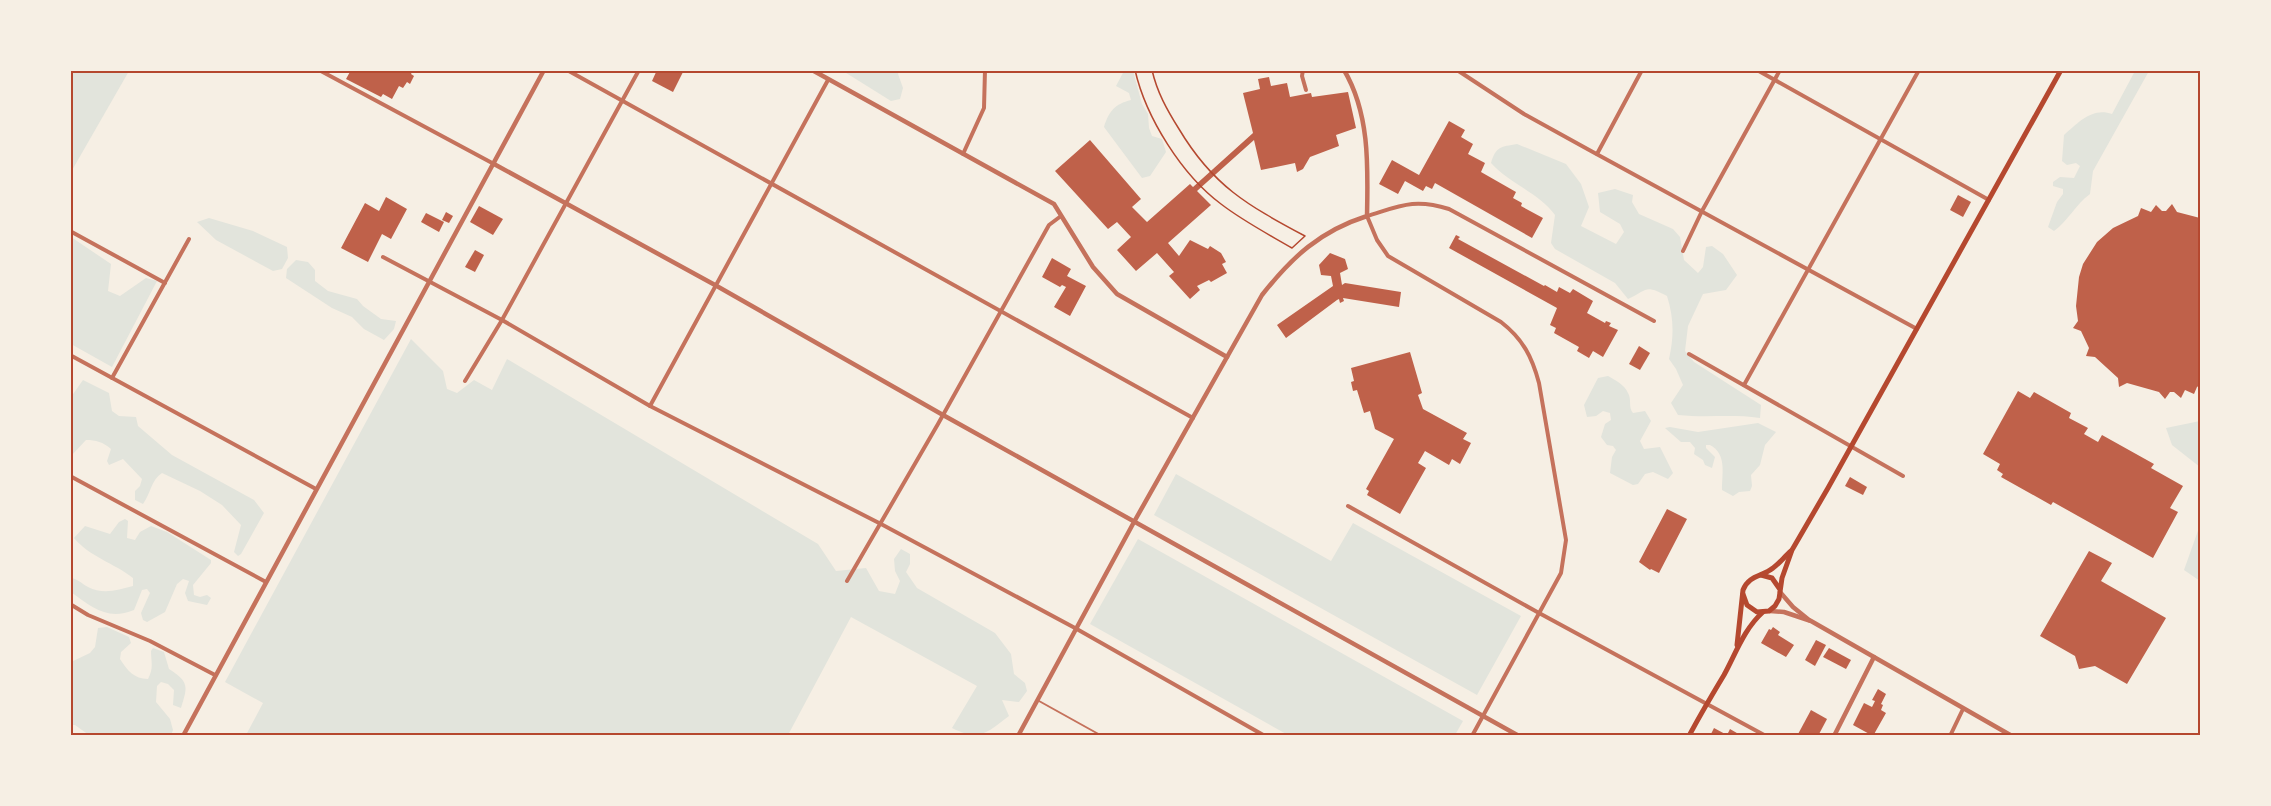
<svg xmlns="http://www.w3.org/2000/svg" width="2271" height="806" font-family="'Public Sans',sans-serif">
	<rect width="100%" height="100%" fill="#f6efe4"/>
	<g fill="#e2e4dc">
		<path d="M 71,70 L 129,71 L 71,172 L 70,71 Z"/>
		<path d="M 843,71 L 899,71 L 898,74 L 903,88 L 900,99 L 891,101 Z"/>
		<path d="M 1124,71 L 1133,71 L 1142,104 L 1148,114 L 1149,128 L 1152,136 L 1162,139 L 1166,152 L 1150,176 L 1142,178 L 1104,127 C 1109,111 1115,104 1131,100 L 1129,93 L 1116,86 Z"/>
		<path d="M 2135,71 L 2149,71 L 2093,171 L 2090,194 C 2075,205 2068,221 2054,231 L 2048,227 L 2057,202 L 2063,194 L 2063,189 L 2053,186 L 2053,182 L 2060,177 L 2074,178 L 2080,166 L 2076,163 L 2067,165 L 2062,161 L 2064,135 C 2078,123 2092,107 2112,114 Z"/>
		<path d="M 1517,144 L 1566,164 L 1581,184 L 1589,207 L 1581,226 L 1616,244 L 1624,232 L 1620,224 L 1600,212 L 1598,193 L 1615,189 L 1633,195 L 1632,202 L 1639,214 L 1673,229 L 1680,237 L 1684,260 L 1698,273 L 1703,267 L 1706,247 L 1712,246 L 1723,254 L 1737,275 L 1726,290 L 1703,294 L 1688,326 L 1685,351 L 1694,362 L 1761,405 L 1760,418 C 1733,414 1705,418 1678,415 L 1671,403 L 1683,385 L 1676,369 L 1669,359 C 1674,337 1674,318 1667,296 C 1644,284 1648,290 1628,299 L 1615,283 L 1555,249 L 1551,243 L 1555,215 C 1539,193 1510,184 1491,163 C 1496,146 1501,147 1517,144 Z"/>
		<path d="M 209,218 L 253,231 L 287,247 L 288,258 L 282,269 L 273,271 L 216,240 L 197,222 Z"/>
		<path d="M 71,237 L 111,264 L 108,291 L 120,296 L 146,278 L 157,281 L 112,367 L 71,344 Z"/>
		<path d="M 296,260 L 308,262 L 315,270 L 315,281 L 328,291 L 357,299 L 363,306 L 381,319 L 396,321 L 394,329 L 384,340 L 364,329 L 352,317 L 332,308 L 286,278 L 287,269 Z"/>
		<path d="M 411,339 L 443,371 L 447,389 L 457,393 L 474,380 L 492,390 L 507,359 L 818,544 L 836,571 L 866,568 L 879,591 L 895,594 L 900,581 L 895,571 L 894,559 L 901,549 L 910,554 L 910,564 L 906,572 L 917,588 L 995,633 L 1011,654 L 1014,674 L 1025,683 L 1027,691 L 1019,702 L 1002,700 L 1009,716 C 986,733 980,742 952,728 L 977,686 L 851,617 L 788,735 L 246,735 L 263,703 L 225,682 Z"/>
		<path d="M 1608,376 C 1615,380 1625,385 1628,393 C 1632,400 1628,407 1633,413 L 1645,411 L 1651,421 L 1640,441 L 1644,449 L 1660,447 L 1673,473 L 1668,479 L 1653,472 L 1645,474 L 1638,484 L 1633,485 L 1610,473 L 1612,457 L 1616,450 L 1613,446 L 1607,445 L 1601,437 L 1605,424 L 1611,420 L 1610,413 L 1603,411 L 1596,416 L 1587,417 L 1584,405 L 1598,378 Z"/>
		<path d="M 83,380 L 109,393 L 112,411 L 119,416 L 136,417 L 138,426 L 172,455 L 254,500 L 264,513 L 241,554 L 238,556 L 234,552 L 241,525 L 222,505 L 200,491 L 162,473 C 151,480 151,493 143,504 L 135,500 L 135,491 L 140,486 L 142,479 L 123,459 L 109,465 L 107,461 L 111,449 C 103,442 96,440 86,440 L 71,456 L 71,397 Z"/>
		<path d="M 2200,421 L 2200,467 L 2172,445 L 2166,428 Z"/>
		<path d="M 1758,423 L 1776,432 L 1765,445 L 1760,465 L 1751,475 L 1752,486 L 1750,491 L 1739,492 L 1733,496 L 1722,490 C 1722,473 1727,454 1710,445 L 1706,445 L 1706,448 L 1715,457 L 1712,468 L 1705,465 L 1703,460 L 1694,454 L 1695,448 L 1690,442 L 1681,442 L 1665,428 L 1670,427 L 1698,432 Z"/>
		<path d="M 1176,474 L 1331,561 L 1353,523 L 1521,616 L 1477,695 L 1154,515 Z"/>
		<path d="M 125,519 L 128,521 L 127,538 L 135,540 L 140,532 L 151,526 L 167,532 L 211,560 L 211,563 L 193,585 L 194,595 L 200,597 L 207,595 L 211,598 L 207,605 L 188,601 L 185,593 L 189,581 L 183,579 L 177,584 L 165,612 L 147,622 L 143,620 L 141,613 L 150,593 L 147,589 L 142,590 L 134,610 C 107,621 92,607 71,592 L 71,578 C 78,579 82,584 88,587 C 103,595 118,590 133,586 L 133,578 C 114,563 90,557 74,538 L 85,526 L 110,534 L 119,522 Z"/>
		<path d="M 2200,525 L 2200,581 L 2184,570 Z"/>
		<path d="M 1138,539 L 1463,721 L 1455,735 L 1288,735 L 1090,624 Z"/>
		<path d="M 107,627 L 129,637 L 131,643 L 121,652 L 120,659 C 127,670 134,679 148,679 C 154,668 151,662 151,651 L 153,648 L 164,652 L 169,669 C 189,682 188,686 181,708 L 173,705 L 174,690 L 168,684 L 161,682 L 157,686 L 156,702 L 170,719 L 173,730 L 171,735 L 142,733 L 129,736 L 89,735 L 75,725 L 71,725 L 71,662 L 90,653 L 95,647 L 98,628 Z"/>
	</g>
	<g fill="#bf614a">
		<path d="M 351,70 L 413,70 L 411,74 L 414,76 L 410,84 L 407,82 L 403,88 L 399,86 L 392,99 L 383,94 L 381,97 L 346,79 Z"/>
		<path d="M 657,70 L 684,70 L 673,92 L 652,81 Z"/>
		<path d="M 1269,77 L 1271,86 L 1287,83 L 1290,97 L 1311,93 L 1312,97 L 1348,92 L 1356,128 L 1336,135 L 1339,146 L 1310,157 L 1303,169 L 1297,172 L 1295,163 L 1261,170 L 1254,140 L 1197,191 L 1211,205 L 1168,243 L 1179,256 L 1190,240 L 1208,249 L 1210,246 L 1221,253 L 1226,262 L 1222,264 L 1227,273 L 1211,282 L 1209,280 L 1197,286 L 1200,290 L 1190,299 L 1169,276 L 1174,272 L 1157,253 L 1136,271 L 1117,250 L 1131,237 L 1117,222 L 1108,229 L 1055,171 L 1090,140 L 1141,199 L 1132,207 L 1147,222 L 1190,184 L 1193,187 L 1253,133 L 1243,93 L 1260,89 L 1258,79 Z"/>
		<path d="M 1449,121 L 1465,130 L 1461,137 L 1473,144 L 1468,154 L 1485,163 L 1481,172 L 1516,192 L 1513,198 L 1522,203 L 1521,206 L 1543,218 L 1532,238 L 1435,183 L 1432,189 L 1426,186 L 1423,191 L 1405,181 L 1398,194 L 1379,184 L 1392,160 L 1419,175 Z"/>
		<path d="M 1958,195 L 1971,202 L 1963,217 L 1950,210 Z"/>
		<path d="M 386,197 L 407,209 L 391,239 L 382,234 L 368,262 L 341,248 L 365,203 L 379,211 Z"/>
		<path d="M 2172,204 L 2177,212 L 2200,218 L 2200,385 L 2197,387 L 2194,394 L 2185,390 L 2181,398 L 2174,392 L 2170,392 L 2165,399 L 2159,392 L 2127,383 L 2119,387 L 2118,378 L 2095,357 L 2086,356 L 2089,348 L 2081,331 L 2073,328 L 2078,321 L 2076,306 L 2079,277 L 2083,264 L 2097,242 L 2113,228 L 2138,216 L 2141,208 L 2151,212 L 2156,205 L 2162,211 L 2166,211 Z"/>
		<path d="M 479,206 L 503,219 L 493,235 L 470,222 Z"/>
		<path d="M 446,212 L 453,216 L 449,223 L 442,220 Z"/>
		<path d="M 426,213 L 444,222 L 439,232 L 421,222 Z"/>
		<path d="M 1456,235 L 1460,237 L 1458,239 L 1544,286 L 1545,285 L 1557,292 L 1559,287 L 1570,293 L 1573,289 L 1593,301 L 1587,313 L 1605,323 L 1606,321 L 1611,323 L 1609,326 L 1618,330 L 1603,357 L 1593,351 L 1589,358 L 1577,351 L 1579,347 L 1554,333 L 1556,328 L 1550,325 L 1557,308 L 1449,248 Z"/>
		<path d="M 475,250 L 484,255 L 475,272 L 465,267 Z"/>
		<path d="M 1330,253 L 1345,259 L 1348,269 L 1340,273 L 1342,285 L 1345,283 L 1401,292 L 1399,307 L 1343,298 L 1344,301 L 1340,303 L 1339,299 L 1337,300 L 1286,338 L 1277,325 L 1333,286 L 1331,276 L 1321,275 L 1319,265 Z"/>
		<path d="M 1052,258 L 1071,269 L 1067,276 L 1086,286 L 1070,316 L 1054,307 L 1066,287 L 1062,285 L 1060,287 L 1042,277 Z"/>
		<path d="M 1639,346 L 1650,353 L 1640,370 L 1629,364 Z"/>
		<path d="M 1410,352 L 1422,393 L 1418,395 L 1423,409 L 1467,433 L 1463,439 L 1471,443 L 1460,464 L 1452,459 L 1449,465 L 1425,451 L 1418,463 L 1426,468 L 1400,514 L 1367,495 L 1369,491 L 1366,489 L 1394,439 L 1375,429 L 1370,411 L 1364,413 L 1357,390 L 1353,391 L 1351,382 L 1354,381 L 1351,368 Z"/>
		<path d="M 2018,391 L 2030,398 L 2034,392 L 2071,413 L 2069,418 L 2088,428 L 2084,434 L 2098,442 L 2102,435 L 2154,464 L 2151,468 L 2183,486 L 2170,508 L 2178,512 L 2153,558 L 2053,502 L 2051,505 L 2001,477 L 2003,474 L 1997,470 L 2000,464 L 1983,454 Z"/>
		<path d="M 1850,477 L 1867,487 L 1863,495 L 1845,486 Z"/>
		<path d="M 1667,509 L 1687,519 L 1659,573 L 1651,569 L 1650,570 L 1639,562 Z"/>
		<path d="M 2089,551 L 2112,563 L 2101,581 L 2166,618 L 2127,684 L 2095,666 L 2079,669 L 2075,656 L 2040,636 Z"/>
		<path d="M 1773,627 L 1780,632 L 1778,635 L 1794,645 L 1786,657 L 1761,643 L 1769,629 L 1771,630 Z"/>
		<path d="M 1816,640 L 1826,645 L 1815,666 L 1805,660 Z"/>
		<path d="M 1829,648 L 1851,660 L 1846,669 L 1823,657 Z"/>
		<path d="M 1878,689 L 1886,694 L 1881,704 L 1883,705 L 1881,710 L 1886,713 L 1873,736 L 1853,725 L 1864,703 L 1872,707 L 1875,701 L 1872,700 Z"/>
		<path d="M 1811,710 L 1827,719 L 1818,736 L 1797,736 Z"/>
		<path d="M 1714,728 L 1727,735 L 1730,729 L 1742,736 L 1710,736 Z"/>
	</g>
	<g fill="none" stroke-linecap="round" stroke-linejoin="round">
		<path stroke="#b5482f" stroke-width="1.5" d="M 1135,70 C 1146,118 1182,175 1221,204 C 1243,221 1268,234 1292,248 L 1305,236 C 1247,205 1213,186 1179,129 C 1167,110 1157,92 1152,70"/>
		<path stroke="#c5725c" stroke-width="2" d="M 1039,701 L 1102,736"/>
		<g stroke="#c5725c" stroke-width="4">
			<path d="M 319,70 L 494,164"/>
			<path d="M 567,70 L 1193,418"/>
			<path d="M 1303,70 L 1302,76 L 1306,90"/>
			<path d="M 1457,70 L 1524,114 L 1591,151 L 1917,329"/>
			<path d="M 1757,70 L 1989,200"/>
			<path d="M 963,154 L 984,108 L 985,70"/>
			<path d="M 1597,154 L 1642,70"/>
			<path d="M 70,231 L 165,283"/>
			<path d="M 1683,251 L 1702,211 L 1780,70"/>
			<path d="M 383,257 L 502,320 L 650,406 L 881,524 L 1075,628 L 1265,736"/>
			<path d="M 1689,354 L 1903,476"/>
			<path d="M 70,355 L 316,489"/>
			<path d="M 112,378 L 189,239"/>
			<path d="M 465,381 L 502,320 L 639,70"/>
			<path d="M 1744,385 L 1919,70"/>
			<path d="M 650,406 L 828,80"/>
			<path d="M 70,476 L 266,582"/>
			<path d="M 1348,506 L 1539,613 L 1766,736"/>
			<path d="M 847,581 L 938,424 L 1049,225 L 1061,216"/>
			<path d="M 70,604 L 88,615 L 150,641 L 215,675"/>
			<path d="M 1472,736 L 1561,573 L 1566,540 L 1539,383 C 1532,357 1523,339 1501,322 L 1388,256 L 1377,240 L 1367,216 C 1400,206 1414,198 1449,209 L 1654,321"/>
			<path d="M 1950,736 L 1963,709"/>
		</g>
		<g stroke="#c5725c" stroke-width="4.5">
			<path d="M 812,70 L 1054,204 L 1093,267 L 1117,294 L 1227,357"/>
			<path d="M 494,164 L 715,285 L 943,415 L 1519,736"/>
			<path d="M 1780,592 L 1793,607 L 1809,620"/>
			<path d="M 1770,611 L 1784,612 L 1811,621 L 2012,736"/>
			<path d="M 183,736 L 544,70"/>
			<path d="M 1018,736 L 1134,522 L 1262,295 C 1292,257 1320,231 1367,216 C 1368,167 1370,114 1344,70"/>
			<path d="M 1834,736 L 1874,657"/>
		</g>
		<g stroke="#b5482f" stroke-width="5">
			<path d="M 1761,575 L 1772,578 L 1779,588"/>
			<path d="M 1743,594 L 1747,605 L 1757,612 L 1769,611 L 1775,606 L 1779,599 L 1782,578 L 1792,550 L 1828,488 L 2061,70"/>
			<path d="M 1737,645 L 1743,590 C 1749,575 1762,577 1773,568 C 1780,563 1785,556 1791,551"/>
			<path d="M 1689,736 C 1700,715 1712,695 1724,675 C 1736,653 1744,629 1763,612"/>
		</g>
	</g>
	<rect width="2271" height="806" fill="none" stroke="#f6efe4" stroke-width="144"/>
	<rect x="72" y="72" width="2127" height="662" fill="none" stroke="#b5482f" stroke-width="2"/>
</svg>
